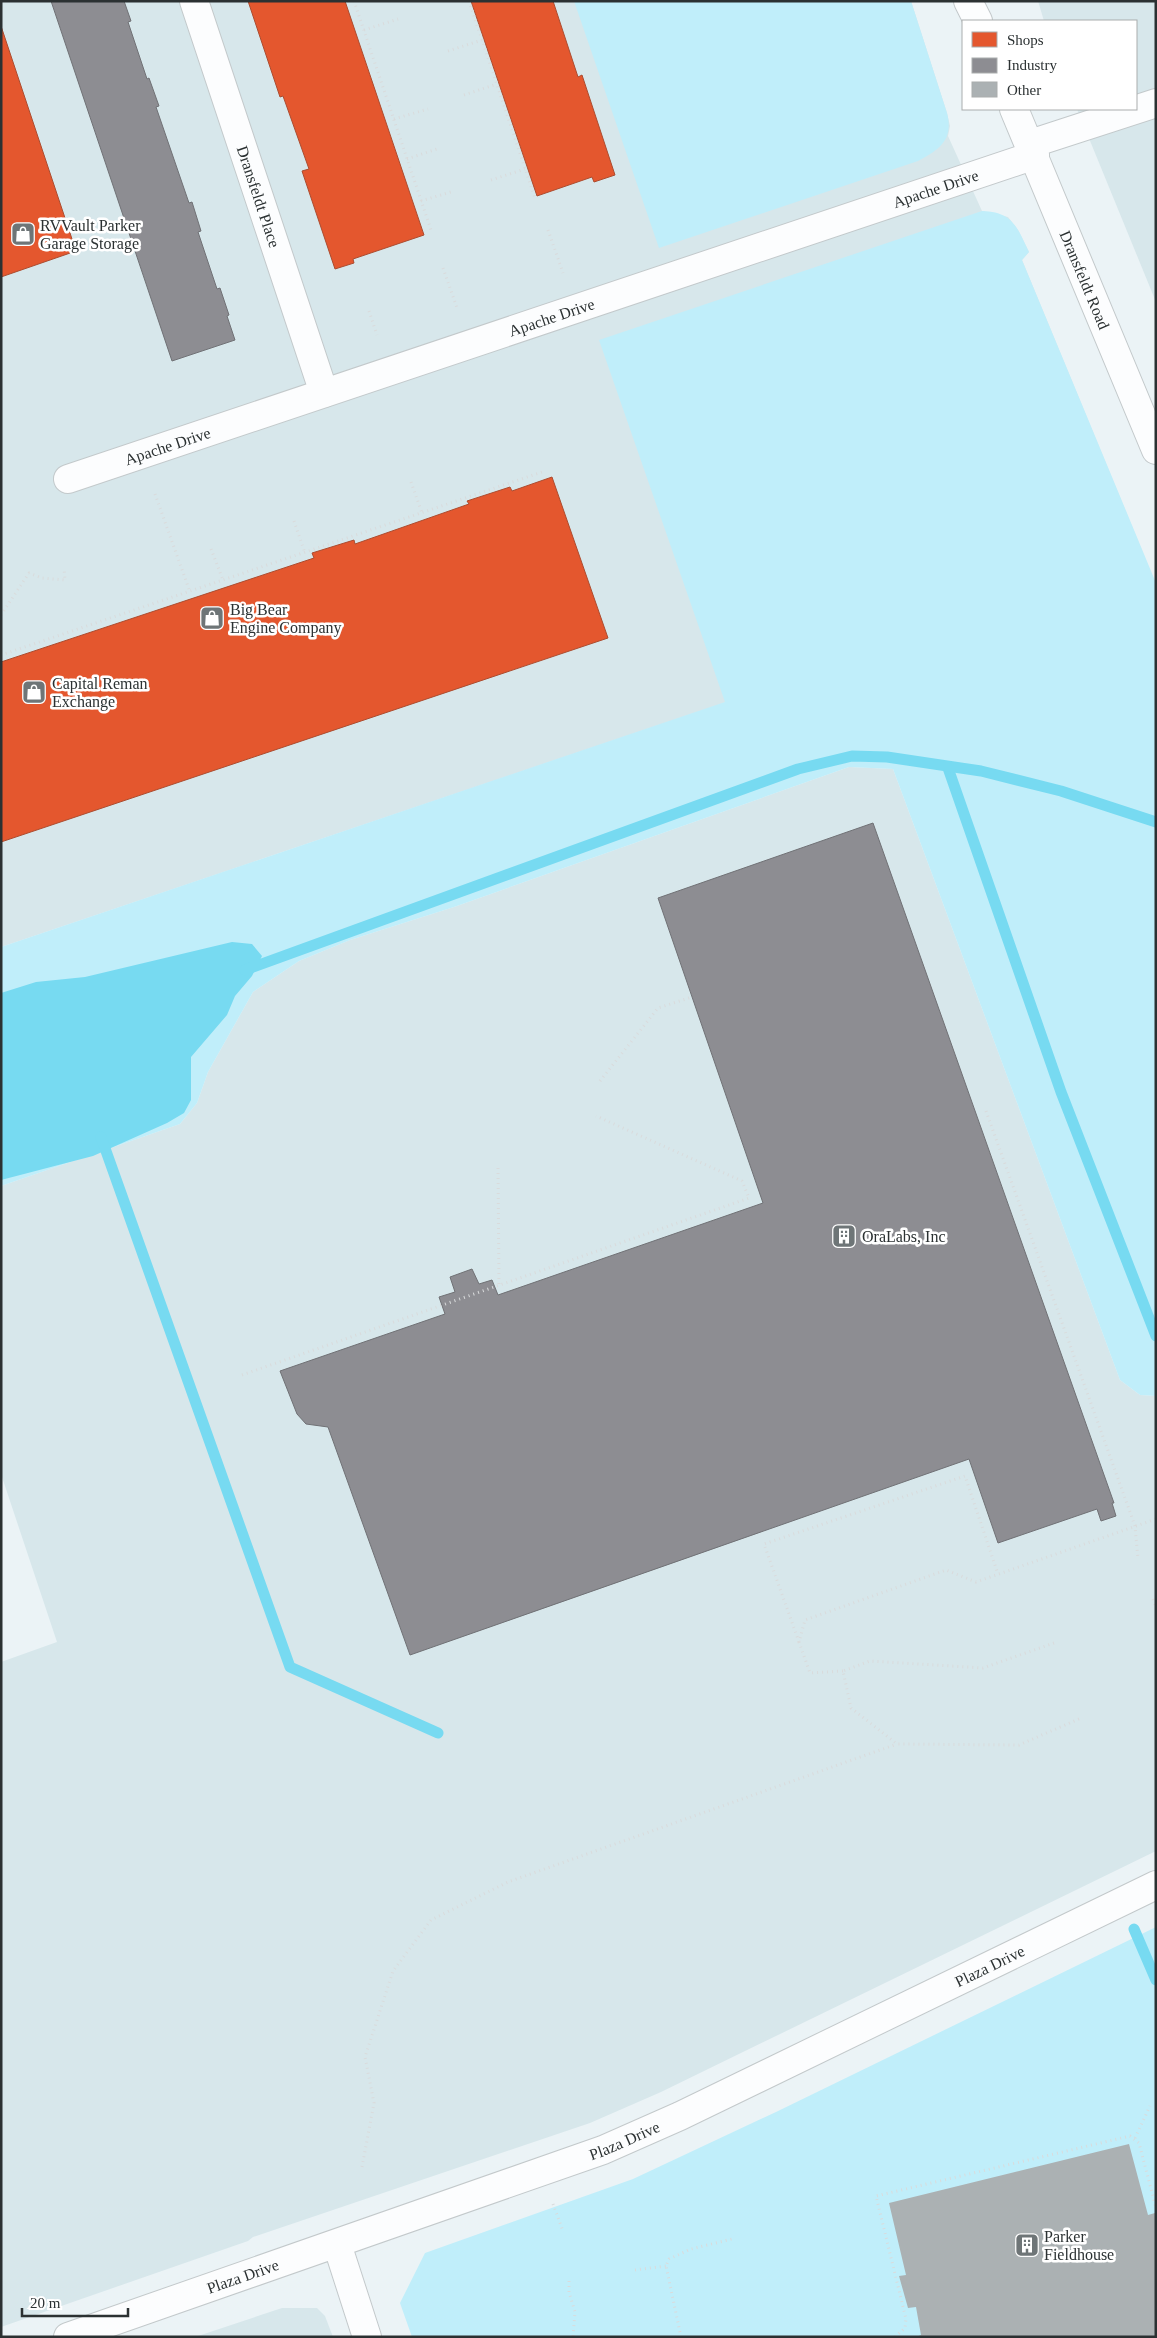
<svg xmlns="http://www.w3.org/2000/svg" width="1157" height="2338" font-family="Georgia,serif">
	<rect width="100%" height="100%" fill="#ebf3f6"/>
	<g fill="#d7e7eb">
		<path d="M 1,1 L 911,1 L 947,113 L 950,126 L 948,136 L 982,211 L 1008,217 L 1018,230 L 1029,252 L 1022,260 L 1145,558 L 718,705 L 1,947 Z"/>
		<path d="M 1038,1 L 1156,1 L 1156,302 L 1077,109 L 1136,109 L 1136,21 L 1044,21 Z"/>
		<path d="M 849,767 L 893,769 L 1120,1380 L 1140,1395 L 1156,1396 L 1156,1851 L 661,2092 L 590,2123 L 253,2237 L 248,2241 L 1,2327 L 1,1662 L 57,1642 L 1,1474 L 1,1186 L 180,1124 L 197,1103 L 208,1072 L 253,992 L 299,961 L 350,940 L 454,907 Z"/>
		<path d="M 282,2308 L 317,2308 L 325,2316 L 333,2337 L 195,2337 Z"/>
	</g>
	<g fill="#c0eefa">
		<path d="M 574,1 L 911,1 L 947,113 C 954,140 939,150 918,161 L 659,248 Z"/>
		<path d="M 982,211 C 1013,212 1017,227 1029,252 L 1022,260 L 1156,583 L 1156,1396 L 1140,1395 L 1120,1380 L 893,769 L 849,767 L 454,907 L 350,940 L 299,961 L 253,992 L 208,1072 L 197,1103 L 180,1124 L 1,1186 L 1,947 L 725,702 L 599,340 Z"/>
		<path d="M 1156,1927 L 1156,2337 L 412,2337 L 400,2303 L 425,2253 L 633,2179 L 776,2112 Z"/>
	</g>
	<path fill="#77daf1" d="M 232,942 L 252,944 L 262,956 L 252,976 L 235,996 L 227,1015 L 191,1057 L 191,1100 L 184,1113 L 167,1123 L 93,1156 L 1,1180 L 1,993 L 36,982 L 85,977 Z"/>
	<g fill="#e4572e" stroke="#ac4c2f">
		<path d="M 248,1 L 345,1 L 424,235 L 353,259 L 354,263 L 335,269 L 302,171 L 309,169 L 283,96 L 280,97 Z"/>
		<path d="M 471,1 L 553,1 L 578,77 L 582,75 L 615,175 L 594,182 L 592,177 L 537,196 Z"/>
		<path d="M 1,26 L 76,251 L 1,277 Z"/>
		<path d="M 552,477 L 608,638 L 1,842 L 1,662 L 314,558 L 312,553 L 354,540 L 355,544 L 469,504 L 467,501 L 510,487 L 512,491 Z"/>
	</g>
	<g fill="#8d8d92" stroke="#707175">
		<path d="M 51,1 L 124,1 L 131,21 L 128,22 L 147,79 L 149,78 L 159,106 L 156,107 L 189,203 L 192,202 L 201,231 L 198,232 L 217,289 L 220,288 L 229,315 L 227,316 L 235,340 L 172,361 Z"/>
		<path d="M 873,823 L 1114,1503 L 1112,1503 L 1116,1516 L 1101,1521 L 1097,1509 L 998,1543 L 969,1459 L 410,1655 L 328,1427 L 306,1424 L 297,1414 L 280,1371 L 445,1314 L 439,1297 L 455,1292 L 450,1277 L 472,1269 L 479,1284 L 492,1280 L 498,1295 L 763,1203 L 658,898 Z"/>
	</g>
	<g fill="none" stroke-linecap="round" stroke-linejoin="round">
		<g stroke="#77daf1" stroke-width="11">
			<path d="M 948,768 L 1061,1092 L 1156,1336"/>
			<path d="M 245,970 L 798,769 L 852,756 L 887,757 L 981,771 L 1061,791 L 1156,822"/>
			<path d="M 101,1137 L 290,1667 L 438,1733"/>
			<path d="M 1134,1929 L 1156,1980"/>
		</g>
	</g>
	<path fill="#abb1b3" d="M 1129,2144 L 1148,2215 L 1155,2213 L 1156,2216 L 1156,2337 L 916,2337 L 921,2335 L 916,2307 L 908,2308 L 899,2276 L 906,2275 L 889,2203 Z"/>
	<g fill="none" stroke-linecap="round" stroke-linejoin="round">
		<g stroke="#c3c9cb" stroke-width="30">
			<g id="street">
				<path id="s1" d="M 194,1 L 324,393"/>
				<path d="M 1030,144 L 1156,103"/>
				<path id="s2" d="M 68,479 L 1035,155"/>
				<path d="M 337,2244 L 367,2337"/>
			</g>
		</g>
		<g stroke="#c3c9cb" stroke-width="30">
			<g id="secondary">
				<path d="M 968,1 L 978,21"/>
				<path id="s3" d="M 1014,109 L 1156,450"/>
				<path id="s4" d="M 68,2337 L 603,2150 L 680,2116 L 1156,1885"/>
			</g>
		</g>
		<g stroke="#d9dbdc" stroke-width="3" stroke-dasharray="1 4" stroke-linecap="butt">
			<path d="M 354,1 L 431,230"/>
			<path d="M 469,1 L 535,198"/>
			<path d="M 364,30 L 398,19"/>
			<path d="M 448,51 L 482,40"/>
			<path d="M 464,95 L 497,84"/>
			<path d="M 394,119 L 428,109"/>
			<path d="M 407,159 L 440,148"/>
			<path d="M 491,180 L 525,169"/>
			<path d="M 421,201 L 454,191"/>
			<path d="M 548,230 L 563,273"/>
			<path d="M 443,268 L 457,308"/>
			<path d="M 369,311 L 377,335"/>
			<path d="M 411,482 L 422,513"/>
			<path d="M 155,494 L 190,592"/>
			<path d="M 294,521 L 305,553"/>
			<path d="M 211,549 L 223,580"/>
			<path d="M 1,615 L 29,573 L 42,578 L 65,580 L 64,568"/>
			<path d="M 1,655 L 545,471"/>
			<path d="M 600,1081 L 658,1008 L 692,997"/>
			<path d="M 986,1111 L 1135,1526 L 1138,1559"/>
			<path d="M 498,1168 L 499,1284"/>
			<path d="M 242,1375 L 749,1198 L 742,1181 L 596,1116"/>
			<path d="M 1153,1599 L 1156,1607"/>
			<path d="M 799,1642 L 764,1544 L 965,1476 L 998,1574"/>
			<path d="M 1054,1643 L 983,1668 L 870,1661 L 843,1671 L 851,1708 L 897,1744 L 1019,1745 L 1081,1718"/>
			<path d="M 843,1671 L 810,1673 L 799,1642 L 805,1620 L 946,1570 L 976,1582 L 1156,1519"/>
			<path d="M 1135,2138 L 1150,2106"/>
			<path d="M 362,2167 L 374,2103 L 365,2057 L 393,1971 L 431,1920 L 508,1882 L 897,1744"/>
			<path d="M 553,2204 L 563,2231"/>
			<path d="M 635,2270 L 666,2266"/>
			<path d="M 569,2281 L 569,2292 L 575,2312 L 573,2337"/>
			<path d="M 681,2337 L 666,2266 L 669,2259 L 691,2249 L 732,2239"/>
			<path d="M 895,2337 L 905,2328 L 906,2319 L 876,2196 L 1130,2136 L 1139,2143 L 1156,2208"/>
		</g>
		<use href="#street" stroke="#fcfdfe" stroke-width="28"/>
		<use href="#secondary" stroke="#fcfdfe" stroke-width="28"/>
	</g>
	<defs>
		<g id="shop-square" transform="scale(1.25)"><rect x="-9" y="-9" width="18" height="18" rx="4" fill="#6e7577" stroke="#fff"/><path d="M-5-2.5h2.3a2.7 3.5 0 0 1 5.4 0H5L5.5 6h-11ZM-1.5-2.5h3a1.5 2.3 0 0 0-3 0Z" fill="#fff"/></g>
		<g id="building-square" transform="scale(1.25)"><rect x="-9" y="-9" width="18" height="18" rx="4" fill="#6e7577" stroke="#fff"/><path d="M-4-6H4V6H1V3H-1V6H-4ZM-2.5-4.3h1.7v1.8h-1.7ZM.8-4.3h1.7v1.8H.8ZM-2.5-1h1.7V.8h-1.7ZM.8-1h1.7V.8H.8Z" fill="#fff"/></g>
	</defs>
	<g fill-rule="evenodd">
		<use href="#shop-square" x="23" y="234"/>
		<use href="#shop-square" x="212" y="618"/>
		<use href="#shop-square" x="34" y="692"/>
		<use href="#building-square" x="844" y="1236"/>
		<use href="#building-square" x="1027" y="2245"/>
	</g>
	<g text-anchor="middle" stroke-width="5" stroke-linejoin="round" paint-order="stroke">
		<g font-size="16" fill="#2b3132" stroke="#fff">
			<text dy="6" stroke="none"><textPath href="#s2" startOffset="915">Apache Drive</textPath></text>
			<text dy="6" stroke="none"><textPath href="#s1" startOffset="206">Dransfeldt Place</textPath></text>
			<text dy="6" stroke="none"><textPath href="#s3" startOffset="185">Dransfeldt Road</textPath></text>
			<text dy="6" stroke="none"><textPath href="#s2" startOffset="510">Apache Drive</textPath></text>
			<text dy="6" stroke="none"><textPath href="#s2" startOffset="105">Apache Drive</textPath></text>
			<text dy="6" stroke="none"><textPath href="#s4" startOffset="995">Plaza Drive</textPath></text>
			<text dy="6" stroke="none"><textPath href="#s4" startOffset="590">Plaza Drive</textPath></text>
			<text dy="6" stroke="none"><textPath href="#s4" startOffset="185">Plaza Drive</textPath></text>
		</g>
		<g font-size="16" fill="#2b3132" stroke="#fff" text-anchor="start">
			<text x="40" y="231">RVVault Parker<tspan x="40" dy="18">Garage Storage</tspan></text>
			<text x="230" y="615">Big Bear<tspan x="230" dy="18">Engine Company</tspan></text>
			<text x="52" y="689">Capital Reman<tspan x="52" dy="18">Exchange</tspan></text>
			<text x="862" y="1242">OraLabs, Inc</text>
			<text x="1044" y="2242">Parker<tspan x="1044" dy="18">Fieldhouse</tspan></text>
		</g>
	</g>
	<rect width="1157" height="2338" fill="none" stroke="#2b3132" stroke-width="5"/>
	<rect x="962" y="20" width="175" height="90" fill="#ffffff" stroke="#aaadad"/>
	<rect x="972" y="32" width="25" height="15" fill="#e4572e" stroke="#aaadad"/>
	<text x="1007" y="45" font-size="15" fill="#2b3132">Shops</text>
	<rect x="972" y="58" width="25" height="15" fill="#8d8d92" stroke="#aaadad"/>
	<text x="1007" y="70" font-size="15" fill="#2b3132">Industry</text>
	<rect x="972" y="82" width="25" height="15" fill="#abb1b3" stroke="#aaadad"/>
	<text x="1007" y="95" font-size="15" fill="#2b3132">Other</text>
	<path d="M22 2308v8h106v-8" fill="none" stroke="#2b3132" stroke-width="2.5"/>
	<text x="30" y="2308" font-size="15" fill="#2b3132" stroke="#ffffff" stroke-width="4" paint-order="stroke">20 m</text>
</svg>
